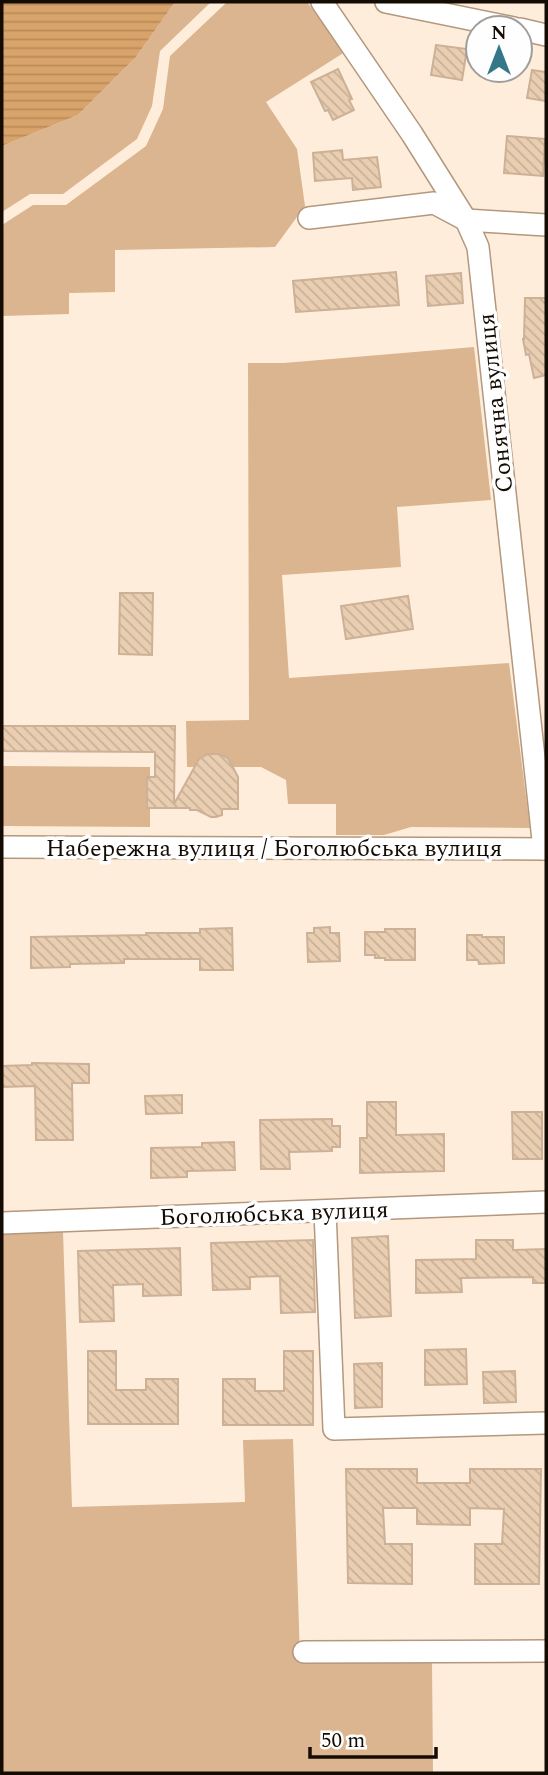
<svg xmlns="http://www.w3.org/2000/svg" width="548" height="1775" font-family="Spectral,serif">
	<defs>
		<pattern id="water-rules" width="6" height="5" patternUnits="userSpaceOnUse" patternTransform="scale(1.75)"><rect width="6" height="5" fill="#d9a46b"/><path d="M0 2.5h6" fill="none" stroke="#b98c5b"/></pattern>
		<pattern id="building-back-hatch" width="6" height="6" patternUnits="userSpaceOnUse" patternTransform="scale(1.75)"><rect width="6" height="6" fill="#eaceb2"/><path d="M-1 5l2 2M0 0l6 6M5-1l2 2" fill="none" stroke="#c8b097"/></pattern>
	</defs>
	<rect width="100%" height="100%" fill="#ffeddc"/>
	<g fill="#dab590">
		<path d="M 175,2 L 211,2 L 160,51 L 152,106 L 137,139 L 63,194 L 30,194 L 2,212 L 2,146 L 78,115 L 136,57 Z"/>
		<path d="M 227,2 L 307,2 L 345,52 L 266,102 L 297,149 L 305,206 L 275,247 L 115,250 L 115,292 L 69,293 L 69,314 L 2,316 L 2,225 L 33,205 L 66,205 L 146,146 L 163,109 L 170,56 Z"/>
		<path d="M 474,347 L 491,500 L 397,507 L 401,567 L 282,575 L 289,678 L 509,663 L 530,828 L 411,827 L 384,835 L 336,835 L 336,804 L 288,804 L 286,780 L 261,767 L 187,767 L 186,721 L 249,720 L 248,363 L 284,363 Z"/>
		<path d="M 2,766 L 150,767 L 150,827 L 2,826 Z"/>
		<path d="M 63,1231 L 72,1507 L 245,1502 L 243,1440 L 293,1439 L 300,1659 L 432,1662 L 433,1773 L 2,1773 L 2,1234 Z"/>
	</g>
	<path fill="url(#water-rules)" d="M 2,2 L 175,2 L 136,57 L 78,115 L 2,146 Z"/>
	<g fill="url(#building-back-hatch)" stroke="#ccb196" stroke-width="2">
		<path d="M 436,45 L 467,49 L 462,80 L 431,75 Z"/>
		<path d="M 338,69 L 352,99 L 349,100 L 354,110 L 333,120 L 328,110 L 325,111 L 311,82 Z"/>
		<path d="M 532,70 L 546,72 L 546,101 L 527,98 Z"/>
		<path d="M 507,136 L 545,139 L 543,176 L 504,173 Z"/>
		<path d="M 342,150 L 343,160 L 377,157 L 381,187 L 353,190 L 352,178 L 315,181 L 313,153 Z"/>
		<path d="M 396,272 L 399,305 L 296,312 L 293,281 Z"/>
		<path d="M 461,273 L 463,303 L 428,306 L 426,276 Z"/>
		<path d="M 525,298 L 546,298 L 546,375 L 534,378 L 529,354 L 526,355 L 523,339 L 524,339 Z"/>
		<path d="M 120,593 L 153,593 L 152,655 L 119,654 Z"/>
		<path d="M 408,596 L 413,629 L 346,639 L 341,606 Z"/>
		<path d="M 2,726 L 175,726 L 174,804 L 199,759 L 208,754 L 219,754 L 228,758 L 238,777 L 238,809 L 222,809 L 222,815 L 216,817 L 211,817 L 197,810 L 190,810 L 190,808 L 147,808 L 147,777 L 155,777 L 155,752 L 2,751 Z"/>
		<path d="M 330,927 L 330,933 L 339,933 L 340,961 L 308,962 L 307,933 L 314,933 L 314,928 Z"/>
		<path d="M 232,928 L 233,970 L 200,970 L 200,959 L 124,959 L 124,963 L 70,964 L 70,967 L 31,968 L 31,937 L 146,935 L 146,933 L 200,933 L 200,929 Z"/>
		<path d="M 385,929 L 415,929 L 415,960 L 385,960 L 385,958 L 375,958 L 375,955 L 365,955 L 365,932 L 385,932 Z"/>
		<path d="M 467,935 L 482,935 L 482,937 L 504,937 L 504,963 L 479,964 L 478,960 L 467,960 Z"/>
		<path d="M 32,1063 L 89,1064 L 89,1083 L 72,1083 L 73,1140 L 36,1140 L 35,1086 L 2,1087 L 2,1066 L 32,1065 Z"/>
		<path d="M 182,1095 L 182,1113 L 146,1114 L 145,1096 Z"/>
		<path d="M 367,1102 L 396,1102 L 396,1135 L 444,1134 L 444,1171 L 360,1173 L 360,1138 L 367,1138 Z"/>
		<path d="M 512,1112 L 542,1112 L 542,1159 L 513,1159 Z"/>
		<path d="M 332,1119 L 332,1126 L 340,1126 L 340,1147 L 332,1147 L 332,1151 L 289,1152 L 290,1169 L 261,1169 L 260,1120 Z"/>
		<path d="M 234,1142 L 235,1170 L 187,1171 L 187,1177 L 151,1178 L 151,1148 L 202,1147 L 202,1143 Z"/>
		<path d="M 388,1236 L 391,1316 L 355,1318 L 352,1238 Z"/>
		<path d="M 313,1240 L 315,1312 L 281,1313 L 280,1276 L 250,1277 L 250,1289 L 213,1290 L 211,1243 Z"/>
		<path d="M 476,1240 L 513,1240 L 513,1250 L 546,1249 L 546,1283 L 533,1283 L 533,1277 L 461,1278 L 462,1292 L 416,1293 L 416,1260 L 476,1259 Z"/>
		<path d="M 180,1248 L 181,1295 L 143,1296 L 143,1284 L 113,1285 L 114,1321 L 80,1322 L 78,1251 Z"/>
		<path d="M 466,1349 L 467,1384 L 425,1385 L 425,1350 Z"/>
		<path d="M 88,1351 L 116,1351 L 116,1390 L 146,1390 L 146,1379 L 178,1379 L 178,1424 L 88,1424 Z"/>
		<path d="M 284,1351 L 313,1351 L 313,1425 L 223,1425 L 223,1379 L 255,1379 L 255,1391 L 284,1391 Z"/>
		<path d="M 382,1363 L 382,1407 L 355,1408 L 354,1364 Z"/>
		<path d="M 515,1371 L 516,1402 L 484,1403 L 483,1372 Z"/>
		<path d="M 346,1469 L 417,1469 L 417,1483 L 470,1483 L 470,1469 L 541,1469 L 539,1584 L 475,1584 L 475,1544 L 502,1544 L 504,1509 L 470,1508 L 470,1525 L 417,1524 L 417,1508 L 383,1508 L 385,1544 L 412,1544 L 412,1584 L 348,1583 Z"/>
	</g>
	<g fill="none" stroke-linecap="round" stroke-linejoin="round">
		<g stroke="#b2987d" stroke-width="24">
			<g id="minor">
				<path d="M 322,2 L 412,134 L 466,220 L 478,247 L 544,849"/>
				<path d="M 386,2 L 514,28"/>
				<path d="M 520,29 L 546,35"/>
				<path d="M 309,218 L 434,203 L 466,220 L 546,225"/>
				<path d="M 2,847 L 546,849"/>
				<path d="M 325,1211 L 334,1429 L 546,1423"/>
				<path d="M 2,1223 L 546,1202"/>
				<path d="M 304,1652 L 546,1651"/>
			</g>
		</g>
		<use href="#minor" stroke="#fff" stroke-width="21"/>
	</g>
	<g text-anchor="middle" stroke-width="7" stroke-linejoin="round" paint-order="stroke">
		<g font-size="24" fill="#140b03" stroke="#fefefe">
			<text transform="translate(495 403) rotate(-96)" y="8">Сонячна вулиця</text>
			<text x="274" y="856">Набережна вулиця / Боголюбська вулиця</text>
			<text transform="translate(274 1213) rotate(-2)" y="8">Боголюбська вулиця</text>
		</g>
	</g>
	<rect width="548" height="1775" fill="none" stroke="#140b03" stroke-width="7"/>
	<g transform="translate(499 49)"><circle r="33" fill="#fefefe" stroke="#a09d9a" stroke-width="2"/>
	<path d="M0-5L12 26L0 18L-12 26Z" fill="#347788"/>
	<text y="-10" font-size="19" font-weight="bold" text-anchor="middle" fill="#140b03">N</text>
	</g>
	<path d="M310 1747v10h126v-10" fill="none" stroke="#140b03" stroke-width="3.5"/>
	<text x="321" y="1747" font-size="21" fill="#140b03" stroke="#fefefe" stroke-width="5" paint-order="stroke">50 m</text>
</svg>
